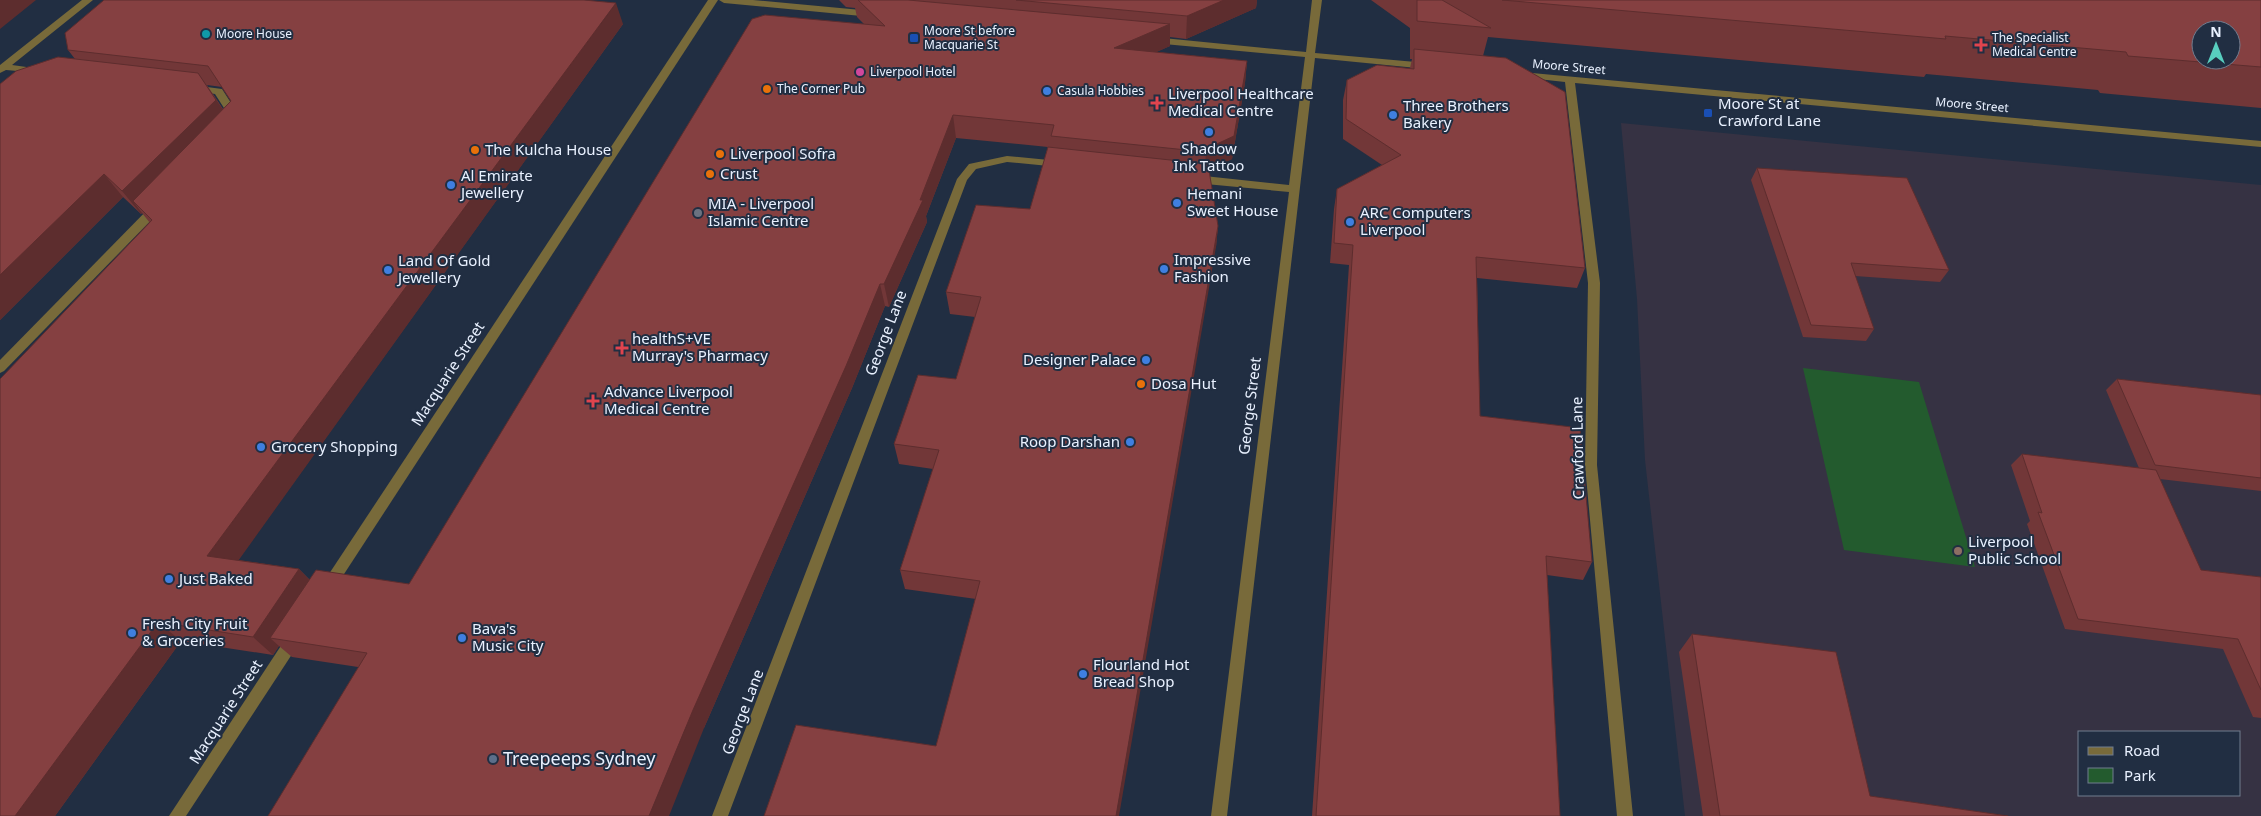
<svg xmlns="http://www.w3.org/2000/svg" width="2261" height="816" font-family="'Noto Sans',sans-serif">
	<rect width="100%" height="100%" fill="#212e42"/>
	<path fill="#363243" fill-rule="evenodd" d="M 1621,123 L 2261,185 L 2261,816 L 1685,816 L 1645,460 L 1637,299 ZM 2080,732 L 2240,732 L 2240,795 L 2080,795 Z"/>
	<path fill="#235b2e" d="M 1803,368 L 1919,382 L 1975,567 L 1844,550 Z"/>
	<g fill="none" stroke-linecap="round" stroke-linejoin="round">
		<g fill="#786a3a" fill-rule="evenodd">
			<path d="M 82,0 L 93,0 L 12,65 L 41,69 L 41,73 L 6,70 L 0,73 L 0,65 Z"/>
			<path d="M 708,0 L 718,0 L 333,591 L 328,593 L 323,591 L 321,587 L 323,583 Z"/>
			<path d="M 719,0 L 753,0 L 872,11 L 877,14 L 872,17 L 724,3 Z"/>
			<path d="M 1312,0 L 1322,0 L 1315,53 L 1427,63 L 1432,66 L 1427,69 L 1315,58 L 1227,816 L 1211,816 L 1289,192 L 1195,183 L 1190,179 L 1195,175 L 1289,185 L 1305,57 L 1153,43 L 1148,40 L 1153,37 L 1306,52 Z"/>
			<path d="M 1522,72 L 2261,141 L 2261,147 L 1575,83 L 1600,283 L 1597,465 L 1633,816 L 1617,816 L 1585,465 L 1588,283 L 1565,82 L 1519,77 L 1519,73 Z"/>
			<path d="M 192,85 L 222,89 L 240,117 L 239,119 L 231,119 L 215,94 L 189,90 L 189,86 Z"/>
			<path d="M 1007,156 L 1059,161 L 1064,164 L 1059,167 L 1007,162 L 976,169 L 967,180 L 728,816 L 712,816 L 957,179 L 969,164 Z"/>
			<path d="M 158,202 L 162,203 L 163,206 L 162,209 L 4,371 L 0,373 L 0,360 L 154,203 Z"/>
			<path d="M 295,631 L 300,632 L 302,637 L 300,642 L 186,816 L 169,816 L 290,632 Z"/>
		</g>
	</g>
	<g fill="#723738" fill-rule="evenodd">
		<path d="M 839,0 L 1257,0 L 1256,8 L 1186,39 L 1170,37 L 1170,46 L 1156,52 L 1247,61 L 1245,83 L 1232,159 L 1209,170 L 1218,226 L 1216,247 L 936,746 L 976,599 L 905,589 L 900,570 L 933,469 L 899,464 L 894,444 L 956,379 L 975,317 L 950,314 L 946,292 L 1030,209 L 1048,147 L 956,138 L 926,216 L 927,222 L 889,307 L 885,306 L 852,388 L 704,728 L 358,667 L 292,657 L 279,646 L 273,655 L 181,641 L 55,816 L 0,816 L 150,223 L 142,213 L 141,214 L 123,197 L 0,320 L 0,84 L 75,59 L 68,50 L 623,24 L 238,560 L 299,569 L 310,580 L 409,584 L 864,24 L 857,17 L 855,8 L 846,7 ZM 207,85 L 222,87 L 231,101 L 223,109 Z"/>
		<path d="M 1371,0 L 2261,0 L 2261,108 L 2100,93 L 2098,90 L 1926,74 L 1924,77 L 1488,37 L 1483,56 L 1585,268 L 1577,288 L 1477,278 L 1480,416 L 1592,562 L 1583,580 L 1547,575 L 1560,816 L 1312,816 L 1349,265 L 1330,263 L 1334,209 L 1337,189 L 1382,165 L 1343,139 L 1343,100 L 1347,80 L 1410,68 L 1412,59 L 1410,59 L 1410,28 Z"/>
		<path d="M 1757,168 L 1949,270 L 1940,282 L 1855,276 L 1874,329 L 1866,341 L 1803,337 L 1751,180 Z"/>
		<path d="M 2117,379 L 2261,395 L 2261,491 L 2160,479 L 2201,570 L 2261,577 L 2261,718 L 2253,717 L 2223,649 L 2065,629 L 2027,524 L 2030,521 L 2011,465 L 2022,454 L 2139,468 L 2106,390 Z"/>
		<path d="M 1692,634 L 1870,796 L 2008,816 L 1703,816 L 1679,652 Z"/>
	</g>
	<g fill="#5d2d2e">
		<path d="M 0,0 L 36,0 L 0,29 Z"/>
		<path d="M 1224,0 L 1257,0 L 1256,8 L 1186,39 L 1187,16 Z"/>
		<path d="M 616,3 L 623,24 L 228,575 L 207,556 Z"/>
		<path d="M 1170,24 L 1170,46 L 1114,71 L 1114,48 Z"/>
		<path d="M 1247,61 L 1245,83 L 1232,159 L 1205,172 L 1206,149 Z"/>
		<path d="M 198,73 L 232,123 L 133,201 L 142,213 L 141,214 L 122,191 Z"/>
		<path d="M 953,115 L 956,138 L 926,216 L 927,222 L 889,307 L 884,284 L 920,200 Z"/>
		<path d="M 104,174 L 123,197 L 0,320 L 0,275 Z"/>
		<path d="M 1218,226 L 1216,247 L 1119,816 L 1116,816 Z"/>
		<path d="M 880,284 L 885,306 L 852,388 L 704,728 L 669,816 L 649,816 L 693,710 Z"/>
		<path d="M 299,569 L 317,588 L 270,638 L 279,646 L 273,655 L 253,637 Z"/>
		<path d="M 158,622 L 181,641 L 55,816 L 15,816 Z"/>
	</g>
	<g fill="#854041" stroke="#5d2d2e" fill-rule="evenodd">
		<path d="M 104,0 L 584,0 L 616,3 L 207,556 L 299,569 L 253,637 L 158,622 L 15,816 L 0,816 L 0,379 L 152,220 L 133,201 L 231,101 L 208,66 L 68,50 L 65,33 Z"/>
		<path d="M 858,0 L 908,0 L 1170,24 L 1114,48 L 1247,61 L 1234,136 L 1206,149 L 1206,152 L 1051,136 L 1054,125 L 953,115 L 920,200 L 923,200 L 884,284 L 880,284 L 846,366 L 693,710 L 649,816 L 268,816 L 367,653 L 270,638 L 316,570 L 409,584 L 752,19 L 765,15 L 885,26 Z"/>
		<path d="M 1016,0 L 1224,0 L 1187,16 Z"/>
		<path d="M 1417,0 L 1442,0 L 1491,28 L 1417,21 Z"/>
		<path d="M 1502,0 L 2261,0 L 2261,67 L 2128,56 L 2126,52 L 1945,36 L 1946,39 ZM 2201,30 L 2231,30 L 2231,60 L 2201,60 Z"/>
		<path d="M 1414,49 L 1506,58 L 1565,92 L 1585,268 L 1476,257 L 1480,416 L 1580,428 L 1592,562 L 1546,556 L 1560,816 L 1316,816 L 1353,245 L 1334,243 L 1337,189 L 1401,155 L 1346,119 L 1347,80 L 1377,65 L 1414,69 Z"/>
		<path d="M 58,57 L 198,73 L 216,100 L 122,191 L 104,174 L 0,275 L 0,84 L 16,71 Z"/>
		<path d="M 1048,147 L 1208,164 L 1218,226 L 1116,816 L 764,816 L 796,725 L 936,746 L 980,581 L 900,570 L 939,450 L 894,444 L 918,375 L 956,379 L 981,297 L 946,292 L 976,205 L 1030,209 Z"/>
		<path d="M 1757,168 L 1907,178 L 1949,270 L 1851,263 L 1874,329 L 1811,325 Z"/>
		<path d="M 2117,379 L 2261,395 L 2261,478 L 2155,465 Z"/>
		<path d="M 2022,454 L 2156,470 L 2201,570 L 2261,577 L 2261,690 L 2238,639 L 2078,619 L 2038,512 L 2042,513 Z"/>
		<path d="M 1692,634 L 1836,652 L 1870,796 L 2008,816 L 1720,816 Z"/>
	</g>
	<circle fill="#0f9aa8" stroke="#212e42" stroke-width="2" cx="206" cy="34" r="5"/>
	<g fill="#1a4fb4" stroke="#212e42" stroke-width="2">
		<rect x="909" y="33" width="10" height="10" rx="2.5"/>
		<rect x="1703" y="108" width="10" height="10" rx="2.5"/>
	</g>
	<g fill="#e0444e" stroke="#212e42" stroke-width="2">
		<path d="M1978.5 37.5h5v5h5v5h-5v5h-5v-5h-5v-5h5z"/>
		<path d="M1154.5 95.5h5v5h5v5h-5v5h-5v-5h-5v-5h5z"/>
		<path d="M619.5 340.5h5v5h5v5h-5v5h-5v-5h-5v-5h5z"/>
		<path d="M590.5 393.5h5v5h5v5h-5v5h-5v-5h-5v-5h5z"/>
	</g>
	<circle fill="#d1479c" stroke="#212e42" stroke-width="2" cx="860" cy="72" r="5"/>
	<g fill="#e8710a" stroke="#212e42" stroke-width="2">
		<circle cx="767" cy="89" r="5"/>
		<circle cx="475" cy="150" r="5"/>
		<circle cx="720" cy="154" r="5"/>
		<circle cx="710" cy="174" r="5"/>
		<circle cx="1141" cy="384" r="5"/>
	</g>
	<g fill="#3f7fe0" stroke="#212e42" stroke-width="2">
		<circle cx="1047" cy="91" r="5"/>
		<circle cx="1393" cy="115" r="5"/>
		<circle cx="1209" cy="132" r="5"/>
		<circle cx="451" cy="185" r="5"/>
		<circle cx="1177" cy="203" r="5"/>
		<circle cx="1350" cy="222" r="5"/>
		<circle cx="1164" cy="269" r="5"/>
		<circle cx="388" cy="270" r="5"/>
		<circle cx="1146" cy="360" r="5"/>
		<circle cx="1130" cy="442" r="5"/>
		<circle cx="261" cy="447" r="5"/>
		<circle cx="169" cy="579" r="5"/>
		<circle cx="132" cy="633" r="5"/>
		<circle cx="462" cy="638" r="5"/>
		<circle cx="1083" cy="674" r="5"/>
	</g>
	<circle fill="#6b7280" stroke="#212e42" stroke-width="2" cx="698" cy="213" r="5"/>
	<circle fill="#8d6e63" stroke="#212e42" stroke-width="2" cx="1958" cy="551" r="5"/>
	<circle fill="#5c6f8a" stroke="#212e42" stroke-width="2" cx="493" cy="759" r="5"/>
	<g text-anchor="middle" stroke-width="4" stroke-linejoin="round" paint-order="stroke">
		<g font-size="12" fill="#e9f1ff" stroke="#212e42" text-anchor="start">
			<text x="924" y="35">Moore St before<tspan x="924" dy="14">Macquarie St</tspan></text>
			<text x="216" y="38">Moore House</text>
			<text x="1992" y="42">The Specialist<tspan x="1992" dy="14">Medical Centre</tspan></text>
			<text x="870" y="76">Liverpool Hotel</text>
			<text x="777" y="93">The Corner Pub</text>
			<text x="1057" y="95">Casula Hobbies</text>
		</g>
		<g font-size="12" fill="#e9f1ff" stroke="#212e42">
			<text transform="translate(1569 67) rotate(5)" y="4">Moore Street</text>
			<text transform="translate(1972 105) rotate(5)" y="4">Moore Street</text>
		</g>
		<g font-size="15" fill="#e9f1ff" stroke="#212e42" text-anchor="start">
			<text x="1168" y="99">Liverpool Healthcare<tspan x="1168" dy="17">Medical Centre</tspan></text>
			<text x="1718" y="109">Moore St at<tspan x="1718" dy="17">Crawford Lane</tspan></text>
			<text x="1403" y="111">Three Brothers<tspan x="1403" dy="17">Bakery</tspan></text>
			<text x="1209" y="154" text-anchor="middle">Shadow<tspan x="1209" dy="17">Ink Tattoo</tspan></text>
			<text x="485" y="155">The Kulcha House</text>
			<text x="730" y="159">Liverpool Sofra</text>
			<text x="720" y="179">Crust</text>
			<text x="461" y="181">Al Emirate<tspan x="461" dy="17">Jewellery</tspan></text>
			<text x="1187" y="199">Hemani<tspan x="1187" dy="17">Sweet House</tspan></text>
			<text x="708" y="209">MIA - Liverpool<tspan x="708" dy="17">Islamic Centre</tspan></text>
			<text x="1360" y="218">ARC Computers<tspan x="1360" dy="17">Liverpool</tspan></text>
			<text x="1174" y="265">Impressive<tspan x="1174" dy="17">Fashion</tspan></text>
			<text x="398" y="266">Land Of Gold<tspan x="398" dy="17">Jewellery</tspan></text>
			<text x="632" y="344">healthS+VE<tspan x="632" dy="17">Murray's Pharmacy</tspan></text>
			<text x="1136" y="365" text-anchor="end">Designer Palace</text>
			<text x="1151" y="389">Dosa Hut</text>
			<text x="604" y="397">Advance Liverpool<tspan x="604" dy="17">Medical Centre</tspan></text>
			<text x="1120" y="447" text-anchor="end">Roop Darshan</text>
			<text x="271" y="452">Grocery Shopping</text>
			<text x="1968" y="547">Liverpool<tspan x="1968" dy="17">Public School</tspan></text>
			<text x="179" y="584">Just Baked</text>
			<text x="142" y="629">Fresh City Fruit<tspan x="142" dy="17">&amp; Groceries</tspan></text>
			<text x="472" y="634">Bava's<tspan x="472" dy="17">Music City</tspan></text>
			<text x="1093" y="670">Flourland Hot<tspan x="1093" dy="17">Bread Shop</tspan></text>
		</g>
		<g font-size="15" fill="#e9f1ff" stroke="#212e42">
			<text transform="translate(886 333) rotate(-69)" y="5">George Lane</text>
			<text transform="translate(448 374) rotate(-57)" y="5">Macquarie Street</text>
			<text transform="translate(1250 406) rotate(-83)" y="5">George Street</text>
			<text transform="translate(1578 448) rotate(-91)" y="5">Crawford Lane</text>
			<text transform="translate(226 712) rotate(-57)" y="5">Macquarie Street</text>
			<text transform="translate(743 712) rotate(-69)" y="5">George Lane</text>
		</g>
		<g font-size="18" fill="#e9f1ff" stroke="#212e42" text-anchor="start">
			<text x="503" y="765">Treepeeps Sydney</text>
		</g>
	</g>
	<rect x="2078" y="731" width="162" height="65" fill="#212e42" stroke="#717c8e"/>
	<rect x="2088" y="747" width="25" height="8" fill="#786a3a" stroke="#717c8e"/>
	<text x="2124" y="756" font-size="15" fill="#e9f1ff">Road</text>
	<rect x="2088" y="768" width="25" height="15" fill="#235b2e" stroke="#717c8e"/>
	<text x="2124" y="781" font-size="15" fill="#e9f1ff">Park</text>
	<g transform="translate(2216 45)"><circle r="24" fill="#212e42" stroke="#717c8e"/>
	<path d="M0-4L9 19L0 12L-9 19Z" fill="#58cebf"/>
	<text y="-8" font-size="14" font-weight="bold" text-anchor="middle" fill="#e9f1ff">N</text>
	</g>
</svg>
